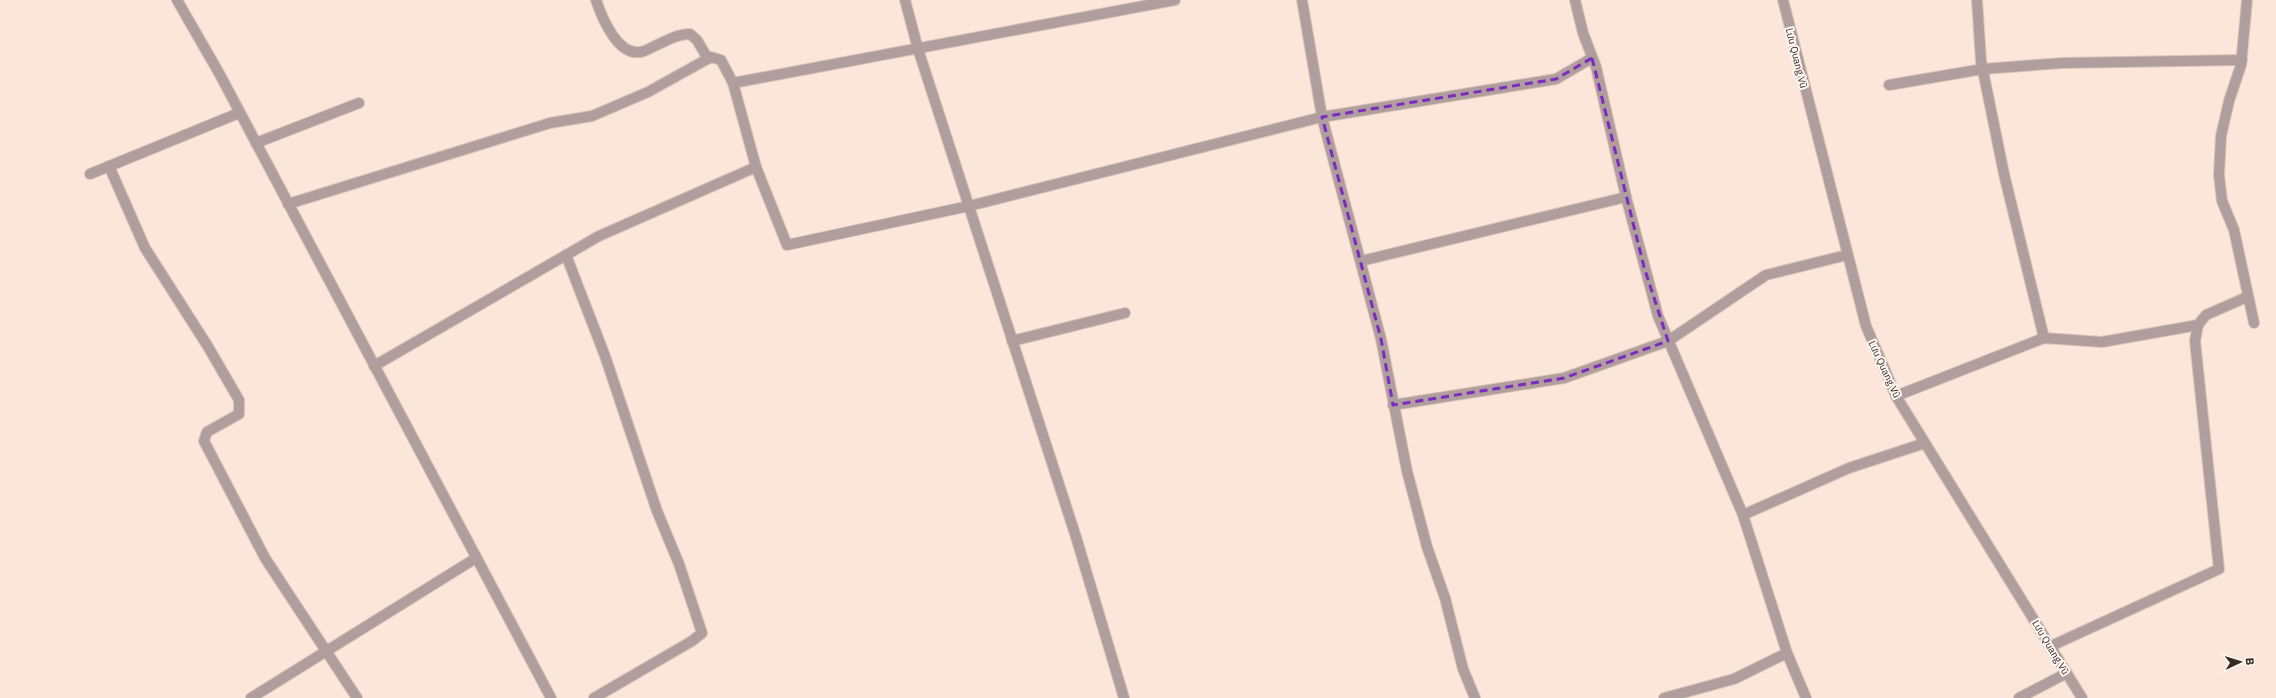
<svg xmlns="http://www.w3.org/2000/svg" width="2276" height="698" font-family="'IBM Plex Sans',sans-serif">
	<rect width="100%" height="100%" fill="#fbe6d9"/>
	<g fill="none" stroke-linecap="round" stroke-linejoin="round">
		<g stroke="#d8c4b8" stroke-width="12">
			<g id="minor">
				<path d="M 177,0 L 219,73 L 551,698"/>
				<path d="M 596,0 C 602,18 619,60 644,51 C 659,45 674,34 690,34 L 697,40 L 708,59"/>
				<path d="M 905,0 L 918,49 L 1076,537 L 1124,698"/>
				<path d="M 1302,0 L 1322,117 L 1381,339 L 1407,471 L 1427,547 L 1445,598 L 1463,669 L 1475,698"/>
				<path d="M 1575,0 L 1583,33 L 1596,67 L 1626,197 L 1658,316 L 1743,515 L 1787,653 L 1806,698"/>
				<path d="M 1783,0 L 1866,326 L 1896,396 L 2082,698"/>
				<path d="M 1977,0 L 1981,61 L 2004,174 L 2044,338"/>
				<path d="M 2247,0 L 2241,65 L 2229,101 L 2221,136 L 2219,175 L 2222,201 L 2234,230 L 2254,323"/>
				<path d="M 733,83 L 1175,0"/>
				<path d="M 1889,85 L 1983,69 L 2062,63 L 2242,60"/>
				<path d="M 256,143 L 359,103"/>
				<path d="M 109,166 L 145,248 L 207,345 L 239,400 L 239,414 L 207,432 L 204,441 L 265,558 L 357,698"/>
				<path d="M 90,174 L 239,113"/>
				<path d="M 288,204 L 550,123 L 592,116 L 648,92 L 711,57 L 721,60 L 733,83 L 756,167 L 787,245 L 969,206 L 1322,117 L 1556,79 L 1592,58"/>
				<path d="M 566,255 L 605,356 L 657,511 L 679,564 L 702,633 L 692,641 L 594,698"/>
				<path d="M 1361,261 L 1626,197"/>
				<path d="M 1012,341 L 1125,313"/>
				<path d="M 374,366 L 599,236 L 756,167"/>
				<path d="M 1896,396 L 2044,338 L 2102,342 L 2198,325"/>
				<path d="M 1393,405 L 1564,378 L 1668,341 L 1766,275 L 1847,255"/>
				<path d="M 1743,515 L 1849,468 L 1925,443"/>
				<path d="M 2051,646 L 2219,569 L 2195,341 L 2198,325 L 2206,315 L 2247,297"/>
				<path d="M 251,698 L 476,558"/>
				<path d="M 1664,698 L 1734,679 L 1787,653"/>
				<path d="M 2019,698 L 2067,673"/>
			</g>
		</g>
		<use href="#minor" stroke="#b09e9e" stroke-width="10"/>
	</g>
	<path fill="none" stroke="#7b2cbf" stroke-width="3" stroke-dasharray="8 5" stroke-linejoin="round" d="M 1592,58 L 1644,267 L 1668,341 L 1564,378 L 1393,405 L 1381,339 L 1322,117 L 1556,79 Z"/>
	<g text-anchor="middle" stroke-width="4" stroke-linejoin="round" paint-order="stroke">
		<g font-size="10" fill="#362922" stroke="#fdf6f2">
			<text transform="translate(1797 58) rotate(76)" y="4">Lưu Quang Vũ</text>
			<text transform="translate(1885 369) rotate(65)" y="4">Lưu Quang Vũ</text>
			<text transform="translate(2051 647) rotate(59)" y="4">Lưu Quang Vũ</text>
		</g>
	</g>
	<g transform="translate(2240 662) rotate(86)" stroke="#fdf6f2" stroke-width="3" paint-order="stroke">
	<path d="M0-3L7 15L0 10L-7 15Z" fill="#362922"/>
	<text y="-6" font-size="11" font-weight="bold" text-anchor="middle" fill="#362922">B</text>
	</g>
</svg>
